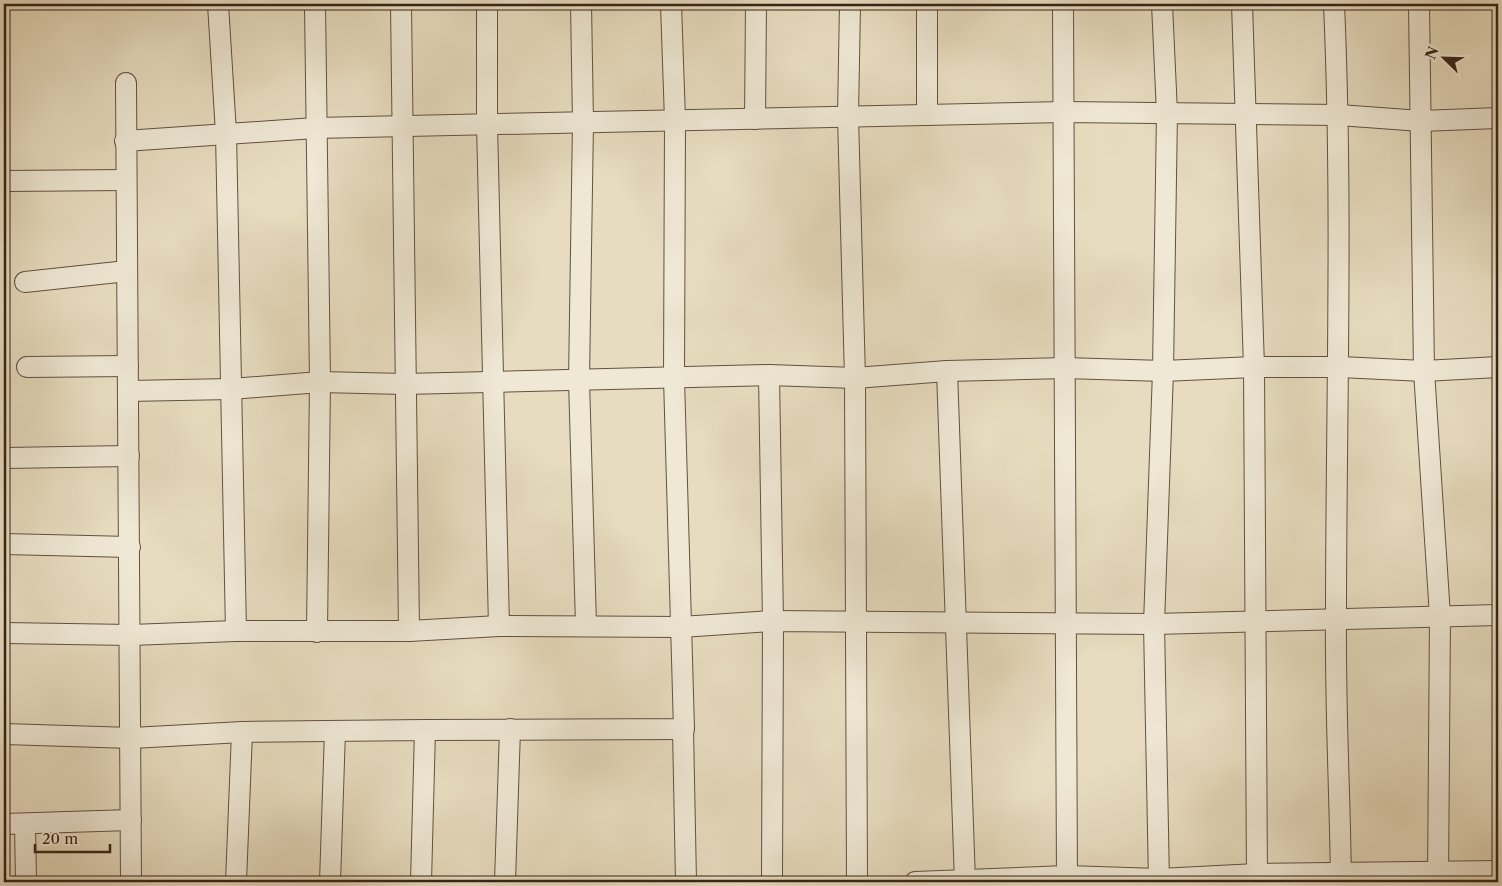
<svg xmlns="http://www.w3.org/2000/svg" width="1502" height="886" font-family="'Libre Caslon Text',serif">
	<rect width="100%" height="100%" fill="#e7dcbf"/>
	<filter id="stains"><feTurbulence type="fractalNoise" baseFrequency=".004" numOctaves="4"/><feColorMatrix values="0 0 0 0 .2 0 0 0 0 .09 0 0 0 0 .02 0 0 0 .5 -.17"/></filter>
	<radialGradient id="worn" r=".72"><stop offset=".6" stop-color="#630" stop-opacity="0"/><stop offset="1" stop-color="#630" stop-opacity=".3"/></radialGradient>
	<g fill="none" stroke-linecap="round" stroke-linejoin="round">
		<g stroke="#625142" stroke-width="22">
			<g id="street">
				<path d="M 218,4 L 226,133 L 236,631"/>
				<path d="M 315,4 L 320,382 L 317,632"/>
				<path d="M 401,4 L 409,631"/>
				<path d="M 487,4 L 487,124 L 499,626"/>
				<path d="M 581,4 L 583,122 L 579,380 L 586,625"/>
				<path d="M 850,4 L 848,116 L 855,378 L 857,882"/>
				<path d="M 1063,4 L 1067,882"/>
				<path d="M 1242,4 L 1254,367 L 1257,882"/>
				<path d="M 1334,4 C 1343,208 1336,413 1336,617 C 1335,706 1340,794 1341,882"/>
				<path d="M 1419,4 L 1424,371 L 1440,616 L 1438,882"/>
				<path d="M 126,83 L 131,882"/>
				<path d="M 927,115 L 927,4"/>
				<path d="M 755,119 L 756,4"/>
				<path d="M 125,141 L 315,128 L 1064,112 L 1339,115 L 1421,121 L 1498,118"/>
				<path d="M 4,181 L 126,180"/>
				<path d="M 25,282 L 127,271"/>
				<path d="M 27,367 L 128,366"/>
				<path d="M 947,371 L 965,882"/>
				<path d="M 769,375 L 773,621 L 772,882"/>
				<path d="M 128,391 L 231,389 L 320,382 L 404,384 L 769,375 L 855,378 L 947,371 L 1065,368 L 1163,371 L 1254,367 L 1340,367 L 1424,371 L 1498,367"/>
				<path d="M 4,458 L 129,456"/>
				<path d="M 4,544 L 130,547"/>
				<path d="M 4,633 L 131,635 L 236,631 L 409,631 L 499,626 L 681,627 L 773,621 L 1154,624 L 1498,615"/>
				<path d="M 683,729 L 686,882"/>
				<path d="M 425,730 L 684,729 L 674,378 L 675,120 L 671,4"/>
				<path d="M 4,734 L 132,738 L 242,732 L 425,730 L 421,882"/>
				<path d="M 4,824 L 131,820"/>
				<path d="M 25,825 L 26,882"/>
				<path d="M 236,882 L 242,732"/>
				<path d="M 330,882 L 335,731"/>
				<path d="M 505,882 L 510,729"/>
				<path d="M 915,882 L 1067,876 L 1159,879 L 1257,874 L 1498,871"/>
				<path d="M 1159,882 L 1154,624 L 1163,371 L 1167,113 L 1162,4"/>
			</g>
		</g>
		<use href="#street" stroke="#efe8d5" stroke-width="20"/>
	</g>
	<rect width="1502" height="886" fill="none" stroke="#e7dcbf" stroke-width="20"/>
	<rect x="5" y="5" width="1492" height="876" fill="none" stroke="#362319" stroke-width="2.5"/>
	<rect x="10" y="10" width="1482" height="866" fill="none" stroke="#362319"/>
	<g transform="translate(1444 58) rotate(293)" stroke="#efe8d5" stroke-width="4" paint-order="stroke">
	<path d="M0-4L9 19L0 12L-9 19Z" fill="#362319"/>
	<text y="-8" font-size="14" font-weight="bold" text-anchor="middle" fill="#362319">N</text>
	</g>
	<path d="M35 844v8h75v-8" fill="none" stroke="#362319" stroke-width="2.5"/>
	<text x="42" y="844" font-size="15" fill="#362319" stroke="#efe8d5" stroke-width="4" paint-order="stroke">20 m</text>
	<rect width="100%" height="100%" filter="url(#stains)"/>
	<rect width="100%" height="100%" fill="url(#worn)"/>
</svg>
